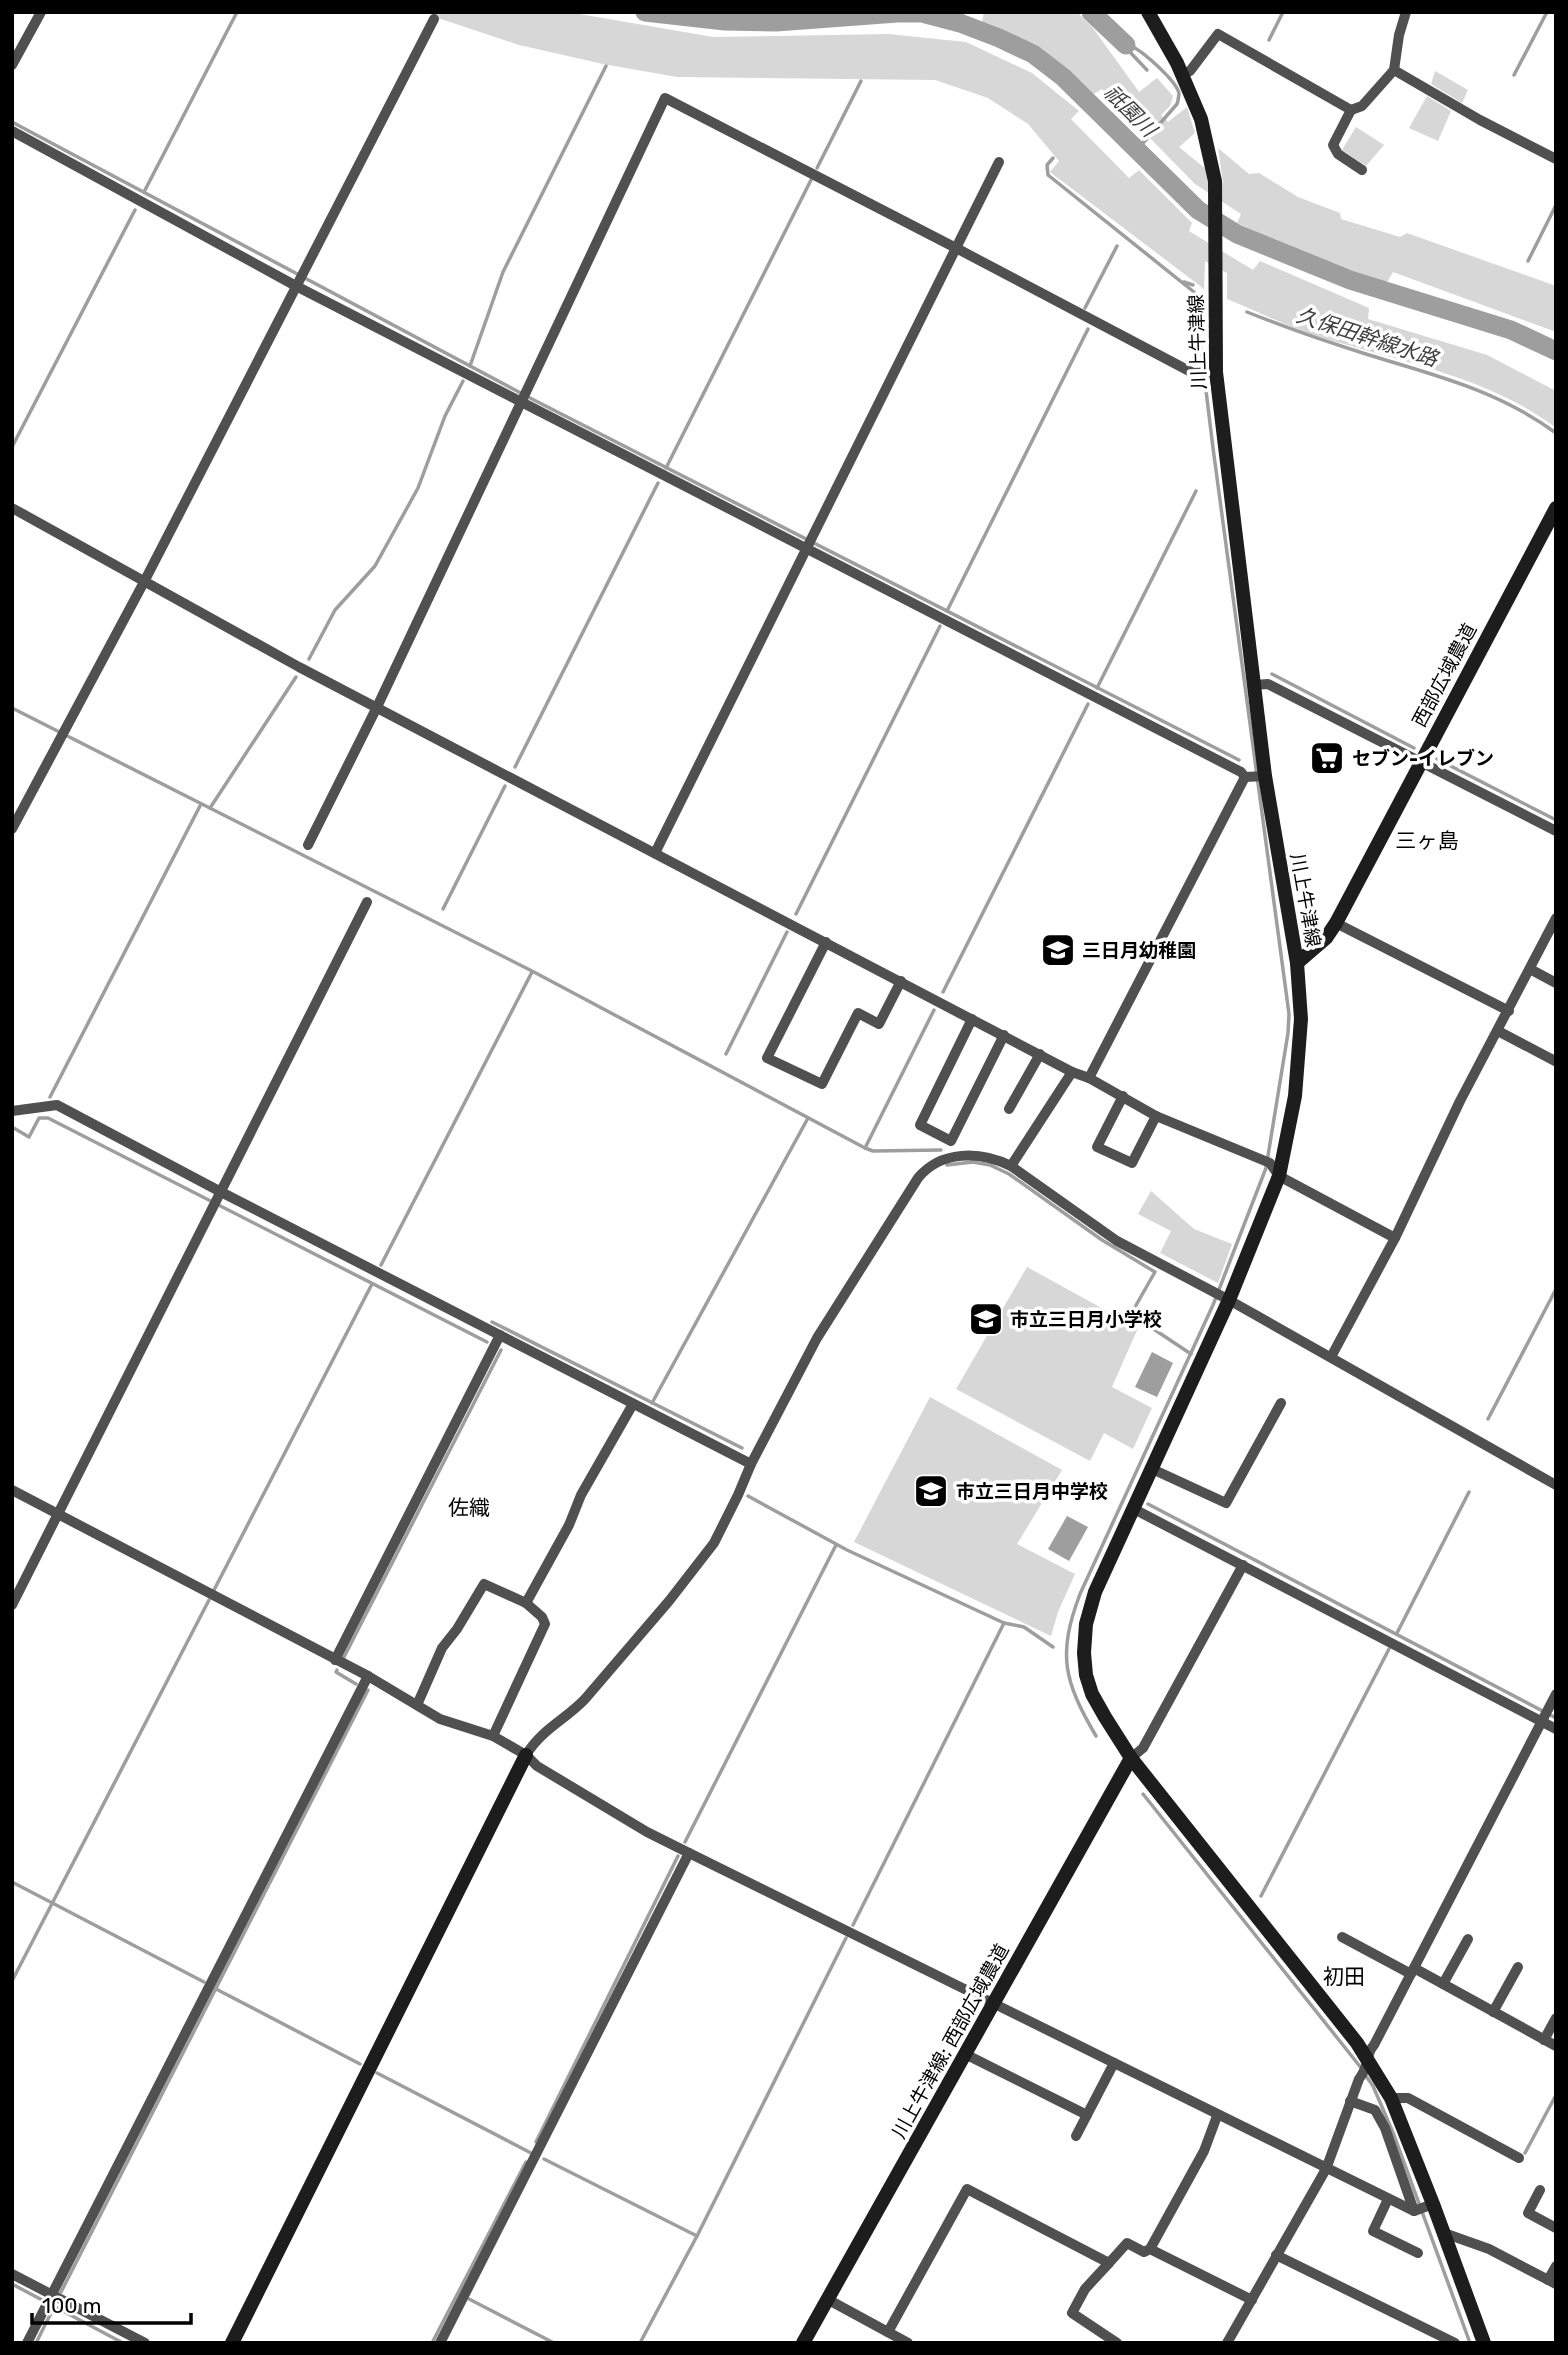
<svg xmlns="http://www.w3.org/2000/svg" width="1568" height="2355" font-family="Rubik,'Noto Sans JP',sans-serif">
	<rect width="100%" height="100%" fill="#fff"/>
	<g fill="#d7d7d7">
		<path d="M 427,12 L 568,12 L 713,37 L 888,34 L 966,42 L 1032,73 L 1079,111 L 1071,119 L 1129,178 L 1139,170 L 1192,223 L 1189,231 L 1253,270 L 1260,261 L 1369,308 L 1368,319 L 1487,355 L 1556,391 L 1556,428 C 1488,376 1397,361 1317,336 C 1286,326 1257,311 1227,299 L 1227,273 L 1205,261 L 1204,289 L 1050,172 L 1059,161 L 1028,124 L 988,98 L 935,80 L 677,77 L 603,64 L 519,45 L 441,19 Z"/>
		<path d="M 984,12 L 1077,12 L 1093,28 L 1139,92 L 1157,78 L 1173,96 L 1170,106 L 1161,115 L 1168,122 L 1187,107 L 1195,133 L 1179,147 L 1223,183 L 1218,148 L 1249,174 L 1259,173 L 1298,197 L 1340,213 L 1341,219 L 1400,237 L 1407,233 L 1556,286 L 1556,332 L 1393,272 L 1386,284 L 1316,260 L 1237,223 L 1241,214 L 1195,184 L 1102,89 L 1094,94 L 1050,56 L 982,22 Z"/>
		<path d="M 1435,71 L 1468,90 L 1462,103 L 1431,84 Z"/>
		<path d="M 1427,96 L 1451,111 L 1438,141 L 1409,128 Z"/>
		<path d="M 1356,127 L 1384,145 L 1366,166 L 1342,150 Z"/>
		<path d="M 1151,1191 L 1194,1229 L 1232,1244 L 1218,1283 L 1160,1253 L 1171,1231 L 1138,1214 Z"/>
		<path d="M 1027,1267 L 1138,1328 L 1112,1387 L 1152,1408 L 1133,1449 L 1104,1433 L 1090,1461 L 956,1389 Z"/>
		<path d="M 930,1397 L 1062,1470 L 1017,1544 L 1075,1574 L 1058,1612 L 1051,1636 L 854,1542 Z"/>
	</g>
	<g fill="#9e9e9e">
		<path d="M 1152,1352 L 1173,1363 L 1157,1397 L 1135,1387 Z"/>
		<path d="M 1067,1516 L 1088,1527 L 1069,1561 L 1048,1549 Z"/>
	</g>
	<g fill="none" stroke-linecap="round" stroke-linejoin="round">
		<g stroke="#9e9e9e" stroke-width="3.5">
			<path d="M 1269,40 L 1283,12"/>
			<path d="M 1126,45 C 1138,45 1176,81 1179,93 C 1179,94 1178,102 1177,104 L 1136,151"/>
			<path d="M 1126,45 L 1128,50 L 1147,70"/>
			<path d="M 1514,75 L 1547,12"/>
			<path d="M 12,122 L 530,398 L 1239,760"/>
			<path d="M 1053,158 L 1047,165 L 1048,175 L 1194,292 L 1213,448 L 1289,1014 L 1288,1033 L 1266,1168 L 1213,1305 L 1080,1594 C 1057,1655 1064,1681 1096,1736"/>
			<path d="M 817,168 L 861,81"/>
			<path d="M 144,192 L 236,14"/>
			<path d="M 1528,261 L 1556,205"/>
			<path d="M 1184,282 L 1193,285"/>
			<path d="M 1085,308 L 1117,246"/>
			<path d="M 1247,312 C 1287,328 1327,342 1369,355 C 1437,376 1497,390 1556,433"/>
			<path d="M 470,366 L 503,272 L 606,66"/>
			<path d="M 12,447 L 135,210"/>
			<path d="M 666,468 L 811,180"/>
			<path d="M 947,611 L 1088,329"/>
			<path d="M 309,659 L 335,610 L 375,566 L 418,488 L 445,416 L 463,381"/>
			<path d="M 1272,674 L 1414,748"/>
			<path d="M 1097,688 L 1196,491"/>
			<path d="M 12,708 L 532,971 L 865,1148 L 873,1151 L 941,1150"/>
			<path d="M 1437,759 L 1556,820"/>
			<path d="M 515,767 L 658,483"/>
			<path d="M 210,808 L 296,677"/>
			<path d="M 443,909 L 505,786"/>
			<path d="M 796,914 L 940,626"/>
			<path d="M 943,992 L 1088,704"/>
			<path d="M 726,1054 L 787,932"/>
			<path d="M 50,1097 L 201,804"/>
			<path d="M 12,1127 L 29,1137 L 39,1118 L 48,1118 L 487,1342"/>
			<path d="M 865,1148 L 934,1010"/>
			<path d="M 947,1165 L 973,1162 L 990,1165 L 1009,1174 L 1102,1240 L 1155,1272 L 1131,1314 L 1191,1354"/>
			<path d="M 381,1265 L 532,972"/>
			<path d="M 492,1322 L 742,1448"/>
			<path d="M 652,1403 L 808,1118"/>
			<path d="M 1488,1419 L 1556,1289"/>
			<path d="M 748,1496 L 847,1550 L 1004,1623 L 1024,1627 L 1053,1647"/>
			<path d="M 1148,1504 L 1556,1718"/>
			<path d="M 214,1590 L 372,1284"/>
			<path d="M 1397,1633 L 1469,1492"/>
			<path d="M 344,1657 L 501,1350"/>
			<path d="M 337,1670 L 336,1672 L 356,1684"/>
			<path d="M 1143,1794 L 1362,2069"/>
			<path d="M 685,1842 L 836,1545"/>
			<path d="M 12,1882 L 204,1982"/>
			<path d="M 1261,1896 L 1389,1649"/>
			<path d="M 853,1925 L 1004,1623"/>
			<path d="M 12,1981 L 209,1600"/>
			<path d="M 216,1989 L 360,2064"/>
			<path d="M 377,2073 L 531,2153"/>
			<path d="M 1366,2076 L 1373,2086 L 1394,2135 L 1470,2343"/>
			<path d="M 536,2142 L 678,1856"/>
			<path d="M 1525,2153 L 1556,2095"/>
			<path d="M 544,2159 L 697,2236"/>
			<path d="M 12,2284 L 123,2343"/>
			<path d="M 61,2292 L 368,1690"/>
			<path d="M 469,2299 L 554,2343"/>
			<path d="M 36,2343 L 54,2307"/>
			<path d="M 432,2343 L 526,2162"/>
			<path d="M 640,2343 L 697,2236 L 846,1938"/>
		</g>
		<g stroke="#9e9e9e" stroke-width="19">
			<path d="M 645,12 L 725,21 L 776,22 L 897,13 L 922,13 L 960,23 L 999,38 L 1033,54 L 1063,77 L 1198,210 L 1237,234 L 1350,280 L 1511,330 L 1556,351"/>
			<path d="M 1091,12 L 1126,45"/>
		</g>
		<g stroke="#505050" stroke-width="10">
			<path d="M 12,65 L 41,12"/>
			<path d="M 1394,70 L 1399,35 L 1406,12"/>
			<path d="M 1182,75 L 1190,71 L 1218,34 L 1351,110 L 1362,106 L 1394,70 L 1480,120 L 1556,159"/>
			<path d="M 1351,110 L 1333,145 L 1338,154 L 1362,170"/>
			<path d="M 12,131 L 296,286 L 1241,772 L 1245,777 L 1265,776"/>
			<path d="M 12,508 L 299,667 L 1072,1072 L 1089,1078 L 1156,1116 L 1270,1163 L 1279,1176 L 1395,1238"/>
			<path d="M 1254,685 L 1268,684 L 1556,831"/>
			<path d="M 12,829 L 144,582 L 434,19"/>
			<path d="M 308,845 L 377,707 L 665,98 L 956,248 L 999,162"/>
			<path d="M 655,853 L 956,248 L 1193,373 L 1216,372"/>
			<path d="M 1336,923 L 1509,1011"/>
			<path d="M 826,942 L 767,1058 L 822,1084 L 858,1013 L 879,1024 L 901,981"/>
			<path d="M 1530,969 L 1556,983"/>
			<path d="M 972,1019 L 920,1125 L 951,1141 L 1004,1035"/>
			<path d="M 1498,1031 L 1555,1061 L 1556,1059"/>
			<path d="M 1089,1078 L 1245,777"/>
			<path d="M 1123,1096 L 1097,1147 L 1132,1163 L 1156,1116"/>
			<path d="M 1009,1109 L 1040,1054"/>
			<path d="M 12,1111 L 57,1105 L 221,1192 L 751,1464"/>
			<path d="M 1011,1166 L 1072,1072"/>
			<path d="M 1331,1357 L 1395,1238 L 1460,1101 L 1556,918"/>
			<path d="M 1150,1468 L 1226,1503 L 1281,1403"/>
			<path d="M 12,1490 L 368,1676 L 440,1719 L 493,1736 L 526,1755 L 537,1766 L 647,1832 L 689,1853 L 1414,2211 L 1433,2204"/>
			<path d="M 1132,1508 L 1556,1729"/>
			<path d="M 12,1605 L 367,902"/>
			<path d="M 335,1660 L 500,1335"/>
			<path d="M 417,1705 L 442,1648 L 457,1629 L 484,1584 L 526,1603 L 569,1525 L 581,1495 L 633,1404"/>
			<path d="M 493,1736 L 545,1624 L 542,1617 L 526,1603"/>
			<path d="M 526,1755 C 542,1729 565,1720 585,1699 L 669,1601 L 714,1543 L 738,1495 L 751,1464 L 817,1338 L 918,1178 C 941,1150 980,1151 1011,1166 L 1117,1241 L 1229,1300 L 1556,1485"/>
			<path d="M 1131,1758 L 1143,1748 L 1243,1565"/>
			<path d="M 1342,1937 L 1411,1974"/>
			<path d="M 1414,1968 L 1556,2046"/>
			<path d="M 1443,1984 L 1468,1939"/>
			<path d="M 1493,2012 L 1518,1967"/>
			<path d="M 1544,2040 L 1556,2018"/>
			<path d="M 965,2054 L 1087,2115"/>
			<path d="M 1391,2098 L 1408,2098 L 1519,2158"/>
			<path d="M 1350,2101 L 1375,2110 L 1385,2128 L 1414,2211"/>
			<path d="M 1076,2136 L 1114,2063"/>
			<path d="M 1540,2190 L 1528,2213 L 1556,2228"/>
			<path d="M 1388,2199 L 1373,2231 L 1418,2253"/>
			<path d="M 1444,2233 L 1489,2249 L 1556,2284"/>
			<path d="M 1150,2249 L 1204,2151 L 1217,2116"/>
			<path d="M 1276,2255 L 1455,2343"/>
			<path d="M 1109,2263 L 1085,2289 L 1072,2313 L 1117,2343"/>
			<path d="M 12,2274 L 145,2343"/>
			<path d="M 1548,2280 L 1556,2266"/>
			<path d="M 827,2299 L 908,2343"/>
			<path d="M 888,2332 L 967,2189 L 1109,2263 L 1127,2243 L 1144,2252 L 1150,2249 L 1252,2300"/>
			<path d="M 27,2343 L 368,1676"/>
			<path d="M 440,2343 L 689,1853"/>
			<path d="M 1227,2343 L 1326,2169 L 1359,2079 C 1371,2064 1365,2054 1374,2045 L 1556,1694"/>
		</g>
		<g stroke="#1d1d1d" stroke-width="14">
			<path d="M 1148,12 L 1177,63 L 1201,119 L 1215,181 L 1216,372 L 1265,776 L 1297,963 L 1301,1019 L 1295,1096 L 1279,1176 L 1229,1300 L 1095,1592 L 1086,1624 L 1084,1653 L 1086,1675 L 1092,1694 L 1105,1717 L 1131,1758 L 1357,2043 L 1391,2098 L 1433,2204 L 1484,2343"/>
			<path d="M 1297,963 L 1326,938 L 1336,923 L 1556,508"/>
			<path d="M 232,2343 L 526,1755"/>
			<path d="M 803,2343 L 1131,1758"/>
		</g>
	</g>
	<defs>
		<g id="supermarket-square" transform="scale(1.75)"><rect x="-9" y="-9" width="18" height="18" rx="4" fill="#000" stroke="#fff"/><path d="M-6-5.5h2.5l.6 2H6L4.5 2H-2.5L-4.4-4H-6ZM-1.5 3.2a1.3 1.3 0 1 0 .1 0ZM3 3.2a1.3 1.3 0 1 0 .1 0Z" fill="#fff"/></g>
		<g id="school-square" transform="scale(1.75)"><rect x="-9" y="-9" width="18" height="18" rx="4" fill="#000" stroke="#fff"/><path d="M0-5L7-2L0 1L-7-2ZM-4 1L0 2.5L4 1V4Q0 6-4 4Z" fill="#fff"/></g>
	</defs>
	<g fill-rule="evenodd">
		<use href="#supermarket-square" x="1327" y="758"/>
		<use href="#school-square" x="1058" y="950"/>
		<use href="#school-square" x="986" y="1319"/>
		<use href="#school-square" x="931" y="1491"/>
	</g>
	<g text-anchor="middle" stroke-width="7" stroke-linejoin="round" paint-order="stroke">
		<g font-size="19" fill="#000" stroke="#fff">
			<text transform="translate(1197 342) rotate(-92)" y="7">川上牛津線</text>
			<text transform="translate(1444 675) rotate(-62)" y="7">西部広域農道</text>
			<text transform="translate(1306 900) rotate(80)" y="7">川上牛津線</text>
			<text transform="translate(950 2041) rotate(-61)" y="7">川上牛津線; 西部広域農道</text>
		</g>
		<g font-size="19" font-weight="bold" fill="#000" stroke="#fff" text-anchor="start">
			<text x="1352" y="765">セブン-イレブン</text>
			<text x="1082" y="957">三日月幼稚園</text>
			<text x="1010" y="1326">市立三日月小学校</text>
			<text x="956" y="1498">市立三日月中学校</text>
		</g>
		<g font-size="21" font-style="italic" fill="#3f3f3f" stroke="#fff">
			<text transform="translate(1130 111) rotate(45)" y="7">祇園川</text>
			<text transform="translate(1367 337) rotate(18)" y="7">久保田幹線水路</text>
		</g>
		<g font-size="21" fill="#000" stroke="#fff">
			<text x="1427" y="848">三ヶ島</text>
			<text x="469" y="1515">佐織</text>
			<text x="1344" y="1984">初田</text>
		</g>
	</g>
	<rect width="1568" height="2355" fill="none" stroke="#000000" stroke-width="28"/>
	<path d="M32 2313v10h159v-10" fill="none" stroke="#000000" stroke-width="3.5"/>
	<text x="42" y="2313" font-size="21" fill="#000000" stroke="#ffffff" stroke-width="5" paint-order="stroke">100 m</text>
</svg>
